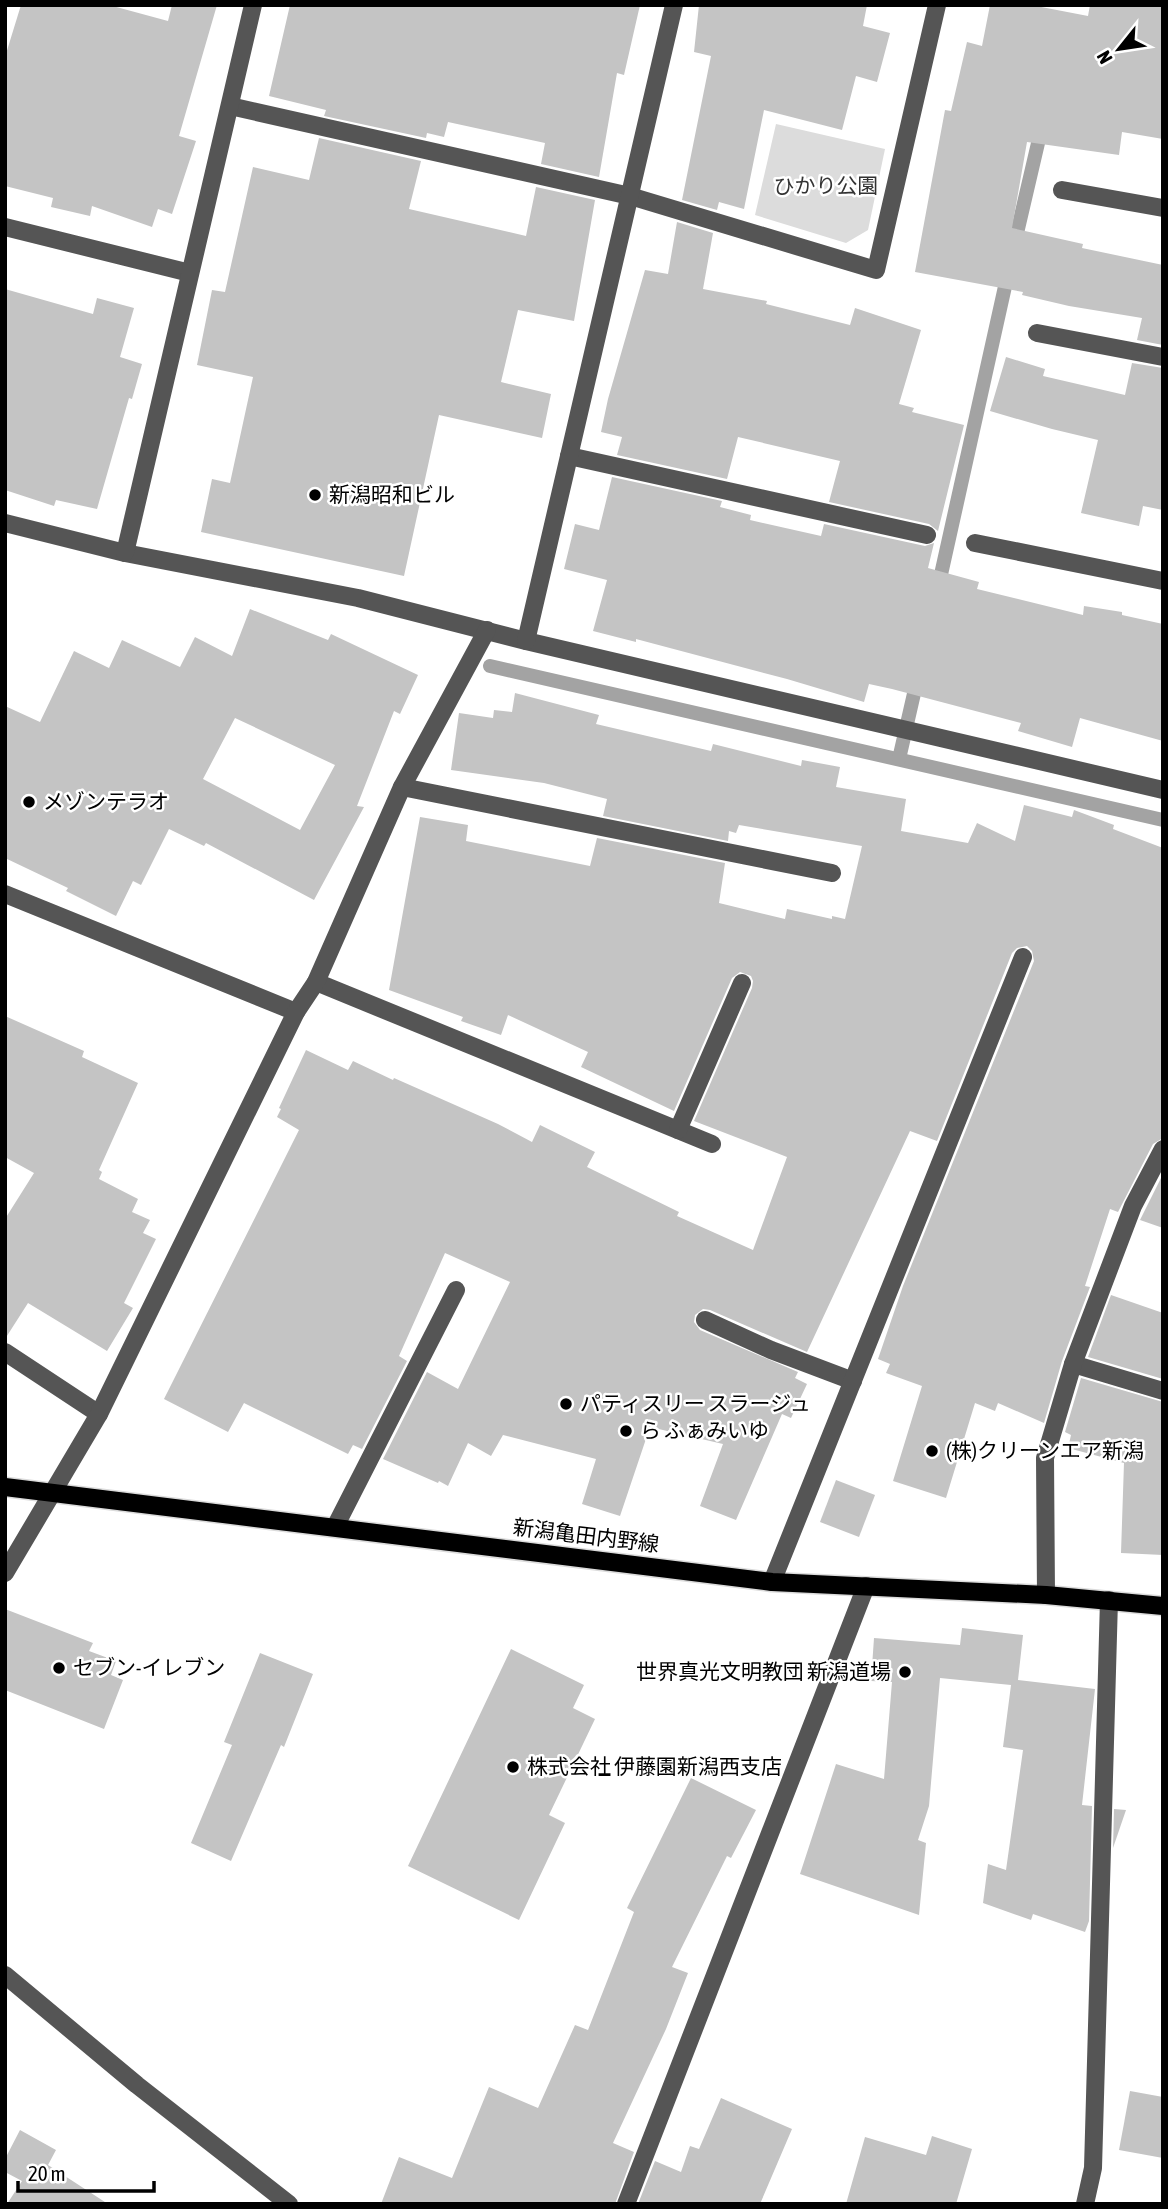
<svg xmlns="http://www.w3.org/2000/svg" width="1168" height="2209" font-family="'Asap Condensed','Noto Sans JP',sans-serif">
	<rect width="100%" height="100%" fill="#fff"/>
	<path fill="#dcdcdc" d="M 776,124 L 885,149 L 868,230 L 846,243 L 755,215 Z"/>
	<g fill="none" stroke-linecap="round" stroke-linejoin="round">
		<g stroke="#a3a3a3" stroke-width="14">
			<path d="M 1014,246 L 1042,126"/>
			<path d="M 938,588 L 1008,273"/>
			<path d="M 490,666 L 1163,820"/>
			<path d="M 899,759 L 918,676"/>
		</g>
	</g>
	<g fill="#c4c4c4" fill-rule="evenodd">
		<path d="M 21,5 L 109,5 L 168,21 L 172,5 L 217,5 L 179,136 L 196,141 L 172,214 L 158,209 L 152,227 L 92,206 L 90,216 L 51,207 L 53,198 L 5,186 L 5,57 Z"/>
		<path d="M 290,5 L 640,5 L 624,75 L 617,73 L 599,177 L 541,164 L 545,143 L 448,122 L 444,137 L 427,133 L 426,138 L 324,116 L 326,110 L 269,96 Z"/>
		<path d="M 699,5 L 867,5 L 863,26 L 890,33 L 877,82 L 856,76 L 842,130 L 764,110 L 744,209 L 719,202 L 717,210 L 682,200 L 711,56 L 694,52 Z"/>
		<path d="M 990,5 L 1031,5 L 1088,16 L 1090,5 L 1163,5 L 1163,139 L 1122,132 L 1119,155 L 1027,142 L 1012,228 L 1083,244 L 1082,248 L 1163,265 L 1163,345 L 1137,340 L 1142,318 L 1069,306 L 1022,295 L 1023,292 L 915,272 L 945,110 L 951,111 L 967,42 L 982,46 Z"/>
		<path d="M 319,138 L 421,161 L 409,209 L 526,236 L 536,187 L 595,200 L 574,321 L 518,310 L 501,382 L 551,394 L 542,438 L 439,415 L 404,576 L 201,532 L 212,479 L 230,483 L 253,377 L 197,365 L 212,290 L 225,292 L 253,167 L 309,180 Z"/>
		<path d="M 677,222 L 713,233 L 703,289 L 767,301 L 766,304 L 850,325 L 855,308 L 921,330 L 899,404 L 914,408 L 912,412 L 964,425 L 938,531 L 929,524 L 829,502 L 840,461 L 738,437 L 727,479 L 617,455 L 622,437 L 601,432 L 608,399 L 645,270 L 668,274 Z"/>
		<path d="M 5,289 L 93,314 L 97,298 L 134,308 L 120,357 L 142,364 L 132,399 L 129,398 L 97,509 L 56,500 L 54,506 L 5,490 Z"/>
		<path d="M 1006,357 L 1045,369 L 1043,376 L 1125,395 L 1132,363 L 1163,368 L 1163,510 L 1143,506 L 1139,526 L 1081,513 L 1098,440 L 1052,429 L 990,411 Z"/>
		<path d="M 612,477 L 722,501 L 720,507 L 751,515 L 750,520 L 821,536 L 824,524 L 925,546 L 934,543 L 928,568 L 979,582 L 977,589 L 1083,615 L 1084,606 L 1122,612 L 1122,615 L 1163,624 L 1163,741 L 1080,718 L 1072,747 L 1018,731 L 1021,723 L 892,689 L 869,684 L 864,702 L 787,679 L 636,639 L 636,642 L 593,631 L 607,580 L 564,569 L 575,524 L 599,530 Z"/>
		<path d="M 250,609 L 328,640 L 331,634 L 418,675 L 400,714 L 394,711 L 357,806 L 364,807 L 314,900 L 206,843 L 204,846 L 169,829 L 141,885 L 133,881 L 116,916 L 66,891 L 68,888 L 5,858 L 5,706 L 40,722 L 74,651 L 109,668 L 122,640 L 180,667 L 195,637 L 232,656 ZM 235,718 L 335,765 L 300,830 L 203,779 Z"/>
		<path d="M 515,693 L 599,715 L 596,724 L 711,751 L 713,744 L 801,766 L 802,760 L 840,767 L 836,787 L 906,799 L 901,831 L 968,843 L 977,823 L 1015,841 L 1024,805 L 1072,817 L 1074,810 L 1114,825 L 1113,829 L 1163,848 L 1163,1138 L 1153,1144 L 1118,1212 L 1110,1209 L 1085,1286 L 1090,1287 L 1062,1361 L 1044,1423 L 998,1403 L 995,1411 L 975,1403 L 946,1498 L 893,1481 L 922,1386 L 886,1373 L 890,1364 L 878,1359 L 903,1286 L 1034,961 L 1032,951 L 1027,946 L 1017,948 L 1012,953 L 937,1141 L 910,1131 L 807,1352 L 710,1310 L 703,1309 L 695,1315 L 694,1322 L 700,1330 L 798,1372 L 795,1378 L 807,1384 L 791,1418 L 782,1414 L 736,1520 L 700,1506 L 723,1444 L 650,1427 L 620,1516 L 582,1504 L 596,1459 L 503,1435 L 491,1456 L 468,1443 L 448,1486 L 439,1481 L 438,1483 L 383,1459 L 427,1372 L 458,1389 L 510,1282 L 445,1253 L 399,1356 L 407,1361 L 362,1449 L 353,1445 L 348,1454 L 244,1403 L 228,1432 L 164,1399 L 299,1130 L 277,1117 L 281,1109 L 279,1108 L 306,1050 L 348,1070 L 353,1061 L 393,1080 L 394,1078 L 498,1124 L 532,1142 L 540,1125 L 595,1152 L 587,1167 L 679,1212 L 677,1216 L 753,1250 L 787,1157 L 694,1121 L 752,988 L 753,981 L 751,976 L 740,972 L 732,978 L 674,1111 L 581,1067 L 588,1052 L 508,1015 L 501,1035 L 461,1021 L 463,1017 L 389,990 L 420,817 L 468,825 L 466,841 L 590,866 L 597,838 L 725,863 L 719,903 L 785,919 L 787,909 L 832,919 L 832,916 L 845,919 L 862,846 L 739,825 L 736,833 L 729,831 L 728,841 L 603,816 L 607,799 L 544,783 L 451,770 L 459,713 L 493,718 L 494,710 L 512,712 Z"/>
		<path d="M 5,1016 L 84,1051 L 82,1057 L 138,1083 L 99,1170 L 102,1172 L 99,1179 L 138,1199 L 132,1212 L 150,1220 L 143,1233 L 156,1239 L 124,1303 L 133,1308 L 107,1351 L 28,1303 L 5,1339 L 5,1219 L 34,1173 L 5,1157 Z"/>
		<path d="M 1163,1174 L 1163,1228 L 1140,1220 Z"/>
		<path d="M 1111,1295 L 1163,1313 L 1163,1379 L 1088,1357 Z"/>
		<path d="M 1081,1378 L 1163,1402 L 1163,1555 L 1121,1553 L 1124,1463 L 1068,1448 L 1071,1435 L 1065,1432 Z"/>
		<path d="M 836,1480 L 875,1495 L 859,1537 L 820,1522 Z"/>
		<path d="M 5,1609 L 93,1643 L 89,1651 L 116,1661 L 111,1675 L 123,1680 L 104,1729 L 5,1690 Z"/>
		<path d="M 962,1628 L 1023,1635 L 1018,1680 L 1095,1689 L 1082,1805 L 1092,1806 L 1089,1921 L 1085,1932 L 1033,1914 L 1031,1920 L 983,1903 L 988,1864 L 1006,1870 L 1023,1750 L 1003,1747 L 1011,1685 L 940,1678 L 929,1806 L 918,1840 L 926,1843 L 919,1915 L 800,1874 L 836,1764 L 884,1779 L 892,1682 L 871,1681 L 874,1638 L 960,1645 Z"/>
		<path d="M 511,1649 L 584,1685 L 573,1708 L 595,1719 L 549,1815 L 565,1823 L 519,1920 L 408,1866 Z"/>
		<path d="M 260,1653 L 313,1674 L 284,1747 L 281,1745 L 231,1861 L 191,1843 L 232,1745 L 224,1742 Z"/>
		<path d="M 691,1778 L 756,1810 L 731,1858 L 727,1856 L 672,1967 L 688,1973 L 666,2029 L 613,2143 L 634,2152 L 615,2204 L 381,2204 L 399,2157 L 452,2178 L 489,2087 L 538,2108 L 575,2025 L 588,2030 L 634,1912 L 627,1908 Z"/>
		<path d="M 1114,1809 L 1126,1810 L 1113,1848 Z"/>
		<path d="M 1130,2091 L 1163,2097 L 1163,2158 L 1119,2150 Z"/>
		<path d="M 721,2098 L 792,2129 L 760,2204 L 638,2204 L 655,2161 L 681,2172 L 690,2146 L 699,2149 Z"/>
		<path d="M 20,2130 L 56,2150 L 48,2165 L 108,2204 L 7,2204 L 22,2181 L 5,2172 L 5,2159 Z"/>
		<path d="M 932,2136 L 972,2149 L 956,2204 L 846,2204 L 865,2137 L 926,2155 Z"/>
	</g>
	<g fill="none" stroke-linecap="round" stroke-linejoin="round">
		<g stroke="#dbdbdb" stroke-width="21">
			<path id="major" d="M 5,1487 L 772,1582 L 1046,1595 L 1163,1606"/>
		</g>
		<g stroke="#555" stroke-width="18">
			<path d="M 230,106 L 630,196 L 876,270 L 937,5"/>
			<path d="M 1062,190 L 1163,208"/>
			<path d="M 5,227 L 190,273"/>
			<path d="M 1037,333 L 1163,357"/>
			<path d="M 569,456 L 927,535"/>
			<path d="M 5,523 L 125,553 L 358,598 L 526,641 L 1163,790"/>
			<path d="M 975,543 L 1163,581"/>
			<path d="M 125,553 L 253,5"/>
			<path d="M 526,641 L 674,5"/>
			<path d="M 402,787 L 832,873"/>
			<path d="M 5,894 L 296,1012"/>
			<path d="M 316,982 L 712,1144"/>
			<path d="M 678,1130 L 742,983"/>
			<path d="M 705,1320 L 771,1350 L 853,1381"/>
			<path d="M 5,1352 L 99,1414"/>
			<path d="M 1073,1364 L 1163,1391"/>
			<path d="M 335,1527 L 456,1290"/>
			<path d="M 5,1573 L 99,1414 L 296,1012 L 316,982 L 402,787 L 487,630"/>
			<path d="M 772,1582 L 1023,957"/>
			<path d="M 1046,1595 L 1045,1458 L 1073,1364 L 1133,1206 L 1163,1149"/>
			<path d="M 5,1975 L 137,2085 L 289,2204"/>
			<path d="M 626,2204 L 866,1586"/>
			<path d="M 1085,2204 L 1093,2168 L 1109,1600"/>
		</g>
		<use href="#major" stroke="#000" stroke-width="18"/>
	</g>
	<g fill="#000" stroke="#fff" stroke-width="2.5">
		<circle cx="315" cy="495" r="7"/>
		<circle cx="29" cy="802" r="7"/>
		<circle cx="566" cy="1404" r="7"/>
		<circle cx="626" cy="1431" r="7"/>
		<circle cx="932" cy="1451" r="7"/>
		<circle cx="59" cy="1668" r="7"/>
		<circle cx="905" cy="1672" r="7"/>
		<circle cx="513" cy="1767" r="7"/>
	</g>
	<g text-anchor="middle" stroke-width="5" stroke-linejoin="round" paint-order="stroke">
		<g font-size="21" fill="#333" stroke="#fff">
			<text x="826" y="193">ひかり公園</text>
		</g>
		<g font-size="21" fill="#000" stroke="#fff" text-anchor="start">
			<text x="329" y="502">新潟昭和ビル</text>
			<text x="43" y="809">メゾンテラオ</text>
			<text x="580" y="1411">パティスリー スラージュ</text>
			<text x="640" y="1438">ら ふぁみいゆ</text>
			<text x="946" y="1458">(株)クリーンエア新潟</text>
			<text x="73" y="1675">セブン-イレブン</text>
			<text x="891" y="1679" text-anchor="end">世界真光文明教団 新潟道場</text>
			<text x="527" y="1774">株式会社 伊藤園新潟西支店</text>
		</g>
		<g font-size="21" fill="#000" stroke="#fff">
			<text transform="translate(586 1536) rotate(7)" y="7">新潟亀田内野線</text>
		</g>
	</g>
	<rect width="1168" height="2209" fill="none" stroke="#000000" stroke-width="14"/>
	<g transform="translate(1119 49) rotate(240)" stroke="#ffffff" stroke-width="5" paint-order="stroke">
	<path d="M0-5L12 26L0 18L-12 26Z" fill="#000000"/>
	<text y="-10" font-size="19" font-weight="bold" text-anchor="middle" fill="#000000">N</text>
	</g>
	<path d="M18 2181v10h136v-10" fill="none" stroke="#000000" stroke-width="3.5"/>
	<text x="28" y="2181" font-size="21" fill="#000000" stroke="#ffffff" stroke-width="5" paint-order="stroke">20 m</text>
</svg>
